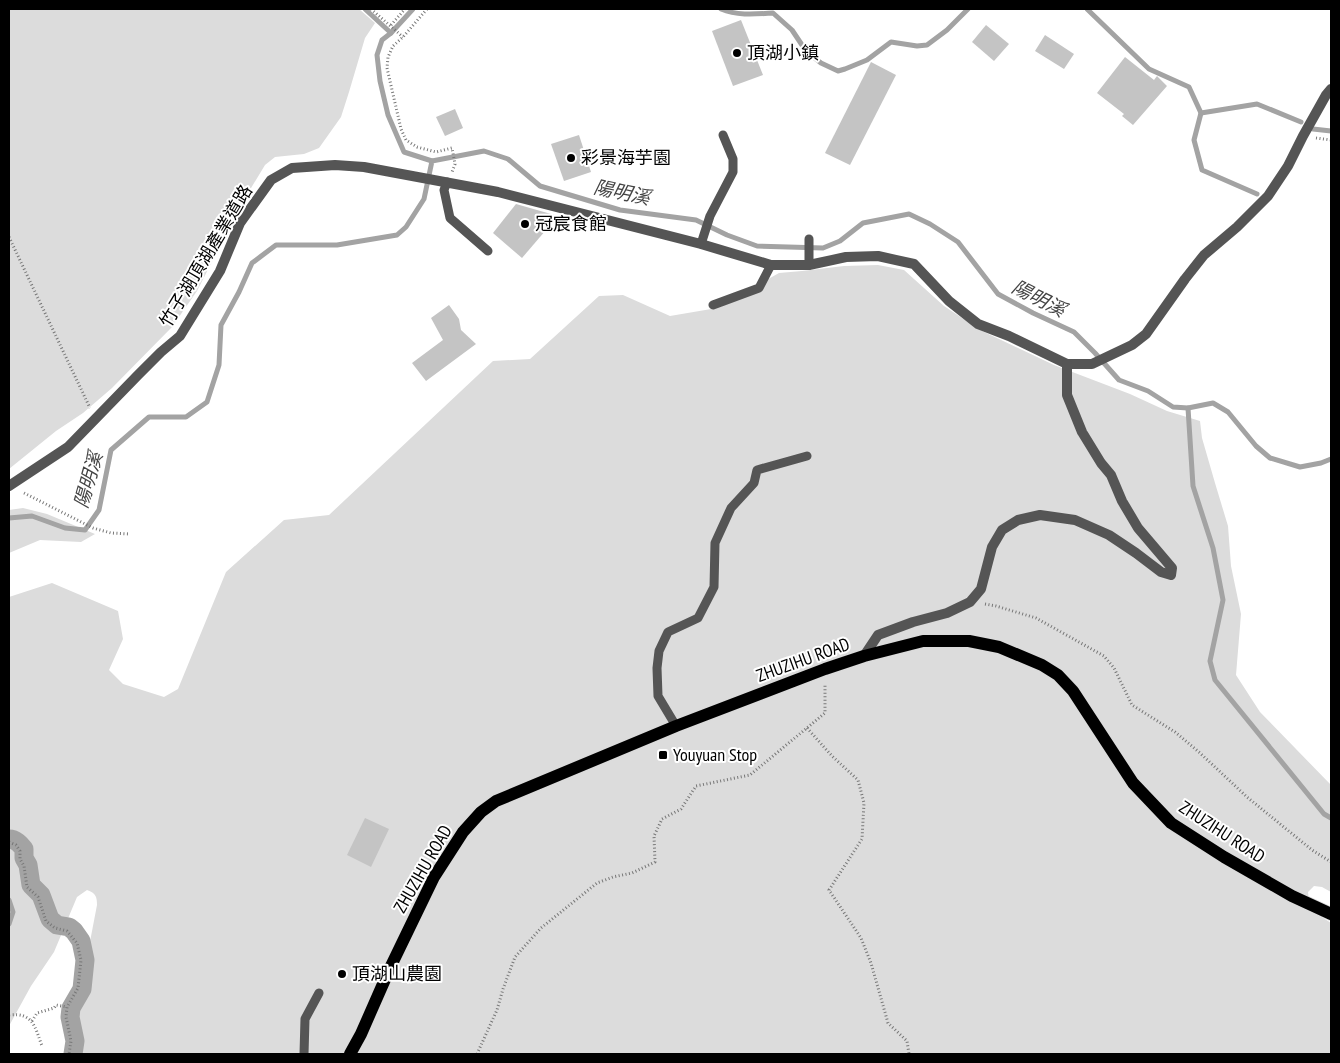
<svg xmlns="http://www.w3.org/2000/svg" width="1340" height="1063" font-family="'PT Sans Narrow','Noto Sans TC',sans-serif">
	<rect width="100%" height="100%" fill="#fff"/>
	<g fill="#dcdcdc">
		<path d="M 9,9 L 359,9 L 375,23 L 365,38 L 349,92 L 341,117 L 319,148 L 304,154 L 275,157 L 265,165 L 242,203 L 197,291 L 172,327 L 112,388 L 83,413 L 56,431 L 9,469 Z"/>
		<path d="M 878,265 L 904,270 L 944,306 L 980,330 L 1054,365 L 1130,394 L 1167,411 L 1200,421 L 1202,438 L 1215,483 L 1228,526 L 1231,566 L 1241,614 L 1236,675 L 1260,712 L 1331,785 L 1331,892 L 1322,887 L 1314,886 L 1308,892 C 1310,910 1317,914 1331,923 L 1331,1054 L 76,1054 L 79,999 L 97,905 C 97,897 96,893 87,890 L 77,897 L 54,952 L 31,986 L 9,1026 L 9,597 L 52,583 L 118,611 L 123,639 L 109,670 L 123,684 L 164,697 L 178,689 L 226,572 L 284,520 L 329,515 L 493,361 L 530,359 L 599,296 L 623,295 L 670,316 L 717,308 L 779,273 L 802,271 L 844,266 Z"/>
		<path d="M 23,508 L 47,514 L 95,534 L 81,542 L 40,540 L 9,553 L 9,510 Z"/>
	</g>
	<g fill="none" stroke-linecap="round" stroke-linejoin="round">
		<g stroke="#a3a3a3" stroke-width="5">
			<path d="M 365,9 L 391,33"/>
			<path d="M 413,9 L 391,33 L 382,40 L 377,55 L 380,81 L 388,115 L 404,152 L 432,161"/>
			<path d="M 721,9 C 738,16 756,14 773,13 L 792,30 L 806,51 L 821,63 L 838,71 L 845,69 L 867,60 L 891,42 L 917,46 L 927,45 L 947,30 L 968,9"/>
			<path d="M 1087,9 L 1149,69 L 1189,87 L 1201,113 L 1194,140 L 1202,170 L 1257,194"/>
			<path d="M 1201,113 L 1257,104 L 1301,122"/>
			<path d="M 1313,129 L 1331,131"/>
			<path d="M 1188,408 L 1193,486 L 1213,548 L 1223,600 L 1210,661 L 1215,680 L 1324,814 L 1331,818"/>
			<path d="M 9,518 L 32,516 L 65,528 L 85,530 L 99,510 L 111,450 L 149,417 L 186,417 L 207,402 L 219,365 L 221,325 L 239,292 L 252,263 L 276,245 L 337,245 L 397,235 L 406,227 L 424,199 L 432,161 L 484,151 L 508,159 L 540,186 L 620,210 L 696,220 L 727,235 L 757,246 L 823,248 L 840,241 L 863,223 L 909,214 L 930,224 L 958,242 L 998,294 L 1033,313 L 1074,332 L 1095,353 L 1119,380 L 1148,391 L 1173,407 L 1188,408 L 1213,403 L 1228,412 L 1256,446 L 1270,458 L 1300,467 L 1321,463 L 1331,459"/>
			<path d="M 9,900 L 13,912 L 9,924"/>
		</g>
		<path stroke="#a3a3a3" stroke-width="19" d="M 9,839 C 16,839 20,844 24,849 L 24,858 L 28,865 L 31,885 L 41,895 L 50,919 L 57,925 L 69,927 L 74,931 L 81,941 L 85,960 L 82,989 L 71,1008 L 70,1017 L 75,1041 L 73,1054"/>
	</g>
	<g fill="#c4c4c4">
		<path d="M 741,20 L 763,75 L 733,86 L 712,31 Z"/>
		<path d="M 986,25 L 1009,44 L 994,61 L 972,42 Z"/>
		<path d="M 1045,35 L 1074,54 L 1064,69 L 1035,51 Z"/>
		<path d="M 1125,57 L 1154,80 L 1157,76 L 1167,86 L 1133,125 L 1122,116 L 1124,114 L 1097,93 Z"/>
		<path d="M 871,62 L 896,75 L 850,165 L 825,153 Z"/>
		<path d="M 455,109 L 463,128 L 445,136 L 436,117 Z"/>
		<path d="M 579,135 L 591,172 L 564,181 L 551,144 Z"/>
		<path d="M 516,204 L 558,216 L 522,258 L 493,233 Z"/>
		<path d="M 449,305 L 459,319 L 461,330 L 476,344 L 426,381 L 412,363 L 443,340 L 431,318 Z"/>
		<path d="M 365,818 L 389,829 L 371,867 L 347,855 Z"/>
	</g>
	<g fill="none" stroke-linecap="round" stroke-linejoin="round">
		<g stroke="#dbdbdb" stroke-width="14">
			<path id="primary" d="M 350,1054 L 361,1034 L 390,968 L 434,877 L 463,832 L 481,812 L 496,801 L 676,726 L 825,669 L 864,656 L 923,641 L 969,641 L 999,647 L 1042,665 L 1058,675 L 1073,691 L 1133,783 L 1171,823 L 1224,857 L 1292,896 L 1331,914"/>
		</g>
		<g stroke="#777" stroke-width="3" stroke-dasharray="1 2.5" stroke-linecap="butt">
			<path d="M 371,9 L 403,37"/>
			<path d="M 427,9 L 403,37 L 393,46 L 388,57 L 387,68 L 401,129 L 406,140 L 417,147 L 436,152 L 452,148 L 455,164 L 452,172"/>
			<path d="M 391,25 L 405,9"/>
			<path d="M 1316,138 L 1331,140"/>
			<path d="M 9,237 L 90,408"/>
			<path d="M 24,493 L 93,528 L 111,533 L 130,534"/>
			<path d="M 985,604 L 996,606 L 1036,618 L 1104,656 L 1114,668 L 1132,705 L 1175,732 L 1200,753 L 1247,797 L 1312,850 L 1331,862"/>
			<path d="M 807,728 L 832,756 L 858,780 L 864,803 L 862,839 L 829,890 L 861,938 L 871,963 L 888,1023 L 907,1041 L 909,1054"/>
			<path d="M 9,842 L 16,845 L 20,851 L 20,859 L 24,866 L 27,887 L 38,897 L 46,921 L 55,928 L 67,931 L 77,943 L 81,960 L 78,988 L 67,1007 L 66,1017 L 71,1041 L 69,1054"/>
			<path d="M 9,1015 C 33,1012 35,1027 42,1046"/>
			<path d="M 32,1021 L 37,1013 L 54,1008 L 56,1005 L 67,1007"/>
			<path d="M 477,1054 L 497,1010 L 503,989 L 515,957 L 541,928 L 597,883 L 613,877 L 632,873 L 655,862 L 654,836 L 662,819 L 681,809 L 696,786 L 750,775 L 825,713 L 825,684"/>
		</g>
		<g stroke="#555" stroke-width="9">
			<path d="M 447,182 L 444,190 L 450,218 L 488,251"/>
			<path d="M 701,244 L 710,216 L 733,172 L 733,159 L 723,135"/>
			<path d="M 809,265 L 809,239"/>
			<path d="M 713,305 L 759,288 L 771,265"/>
			<path d="M 676,726 L 658,696 L 657,668 L 659,651 L 668,632 L 698,618 L 714,587 L 715,543 L 731,508 L 754,483 L 757,470 L 807,456"/>
			<path d="M 304,1054 L 305,1019 L 319,993"/>
		</g>
		<g stroke="#555" stroke-width="10">
			<path d="M 9,486 L 68,447 L 138,375 L 161,352 L 180,336 L 220,271 L 240,223 L 271,180 L 292,168 L 335,165 L 364,167 L 498,192 L 701,244 L 771,265 L 809,265 L 846,257 L 878,256 L 914,264 L 949,301 L 978,324 L 1009,336 L 1067,364 L 1092,364 L 1132,345 L 1146,334 L 1185,279 L 1204,255 L 1237,227 L 1268,196 L 1288,166 L 1303,136 L 1326,95 L 1331,89"/>
			<path d="M 864,656 L 878,635 L 913,622 L 947,613 L 970,602 L 981,589 L 992,547 L 1002,530 L 1018,520 L 1040,515 L 1075,520 L 1109,535 L 1136,553 L 1161,572 L 1171,575 L 1172,568 L 1138,528 L 1122,501 L 1111,475 L 1101,463 L 1082,432 L 1067,395 L 1067,364"/>
		</g>
		<use href="#primary" stroke="#000" stroke-width="12"/>
	</g>
	<g fill="#000" stroke="#fff" stroke-width="2">
		<circle cx="737" cy="53" r="5"/>
		<circle cx="571" cy="158" r="5"/>
		<circle cx="525" cy="224" r="5"/>
		<rect x="658" y="750" width="10" height="10" rx="2.5"/>
		<circle cx="342" cy="974" r="5"/>
	</g>
	<g text-anchor="middle" stroke-width="4" stroke-linejoin="round" paint-order="stroke">
		<g font-size="18" fill="#000" stroke="#fff" text-anchor="start">
			<text x="747" y="59">頂湖小鎮</text>
			<text x="581" y="164">彩景海芋園</text>
			<text x="535" y="230">冠宸食館</text>
			<text x="673" y="761">Youyuan Stop</text>
			<text x="352" y="980">頂湖山農園</text>
		</g>
		<g font-size="18" fill="#000" stroke="#fff">
			<text transform="translate(206 256) rotate(-59)" y="6">竹子湖頂湖產業道路</text>
			<text transform="translate(803 660) rotate(-20)" y="6">ZHUZIHU ROAD</text>
			<text transform="translate(1222 832) rotate(33)" y="6">ZHUZIHU ROAD</text>
			<text transform="translate(423 869) rotate(-60)" y="6">ZHUZIHU ROAD</text>
		</g>
		<g font-size="19" font-style="italic" fill="#444" stroke="#fff">
			<text transform="translate(622 192) rotate(12)" y="7">陽明溪</text>
			<text transform="translate(1039 298) rotate(27)" y="7">陽明溪</text>
			<text transform="translate(88 480) rotate(-74)" y="7">陽明溪</text>
		</g>
	</g>
	<rect width="1340" height="1063" fill="none" stroke="#000000" stroke-width="20"/>
</svg>
